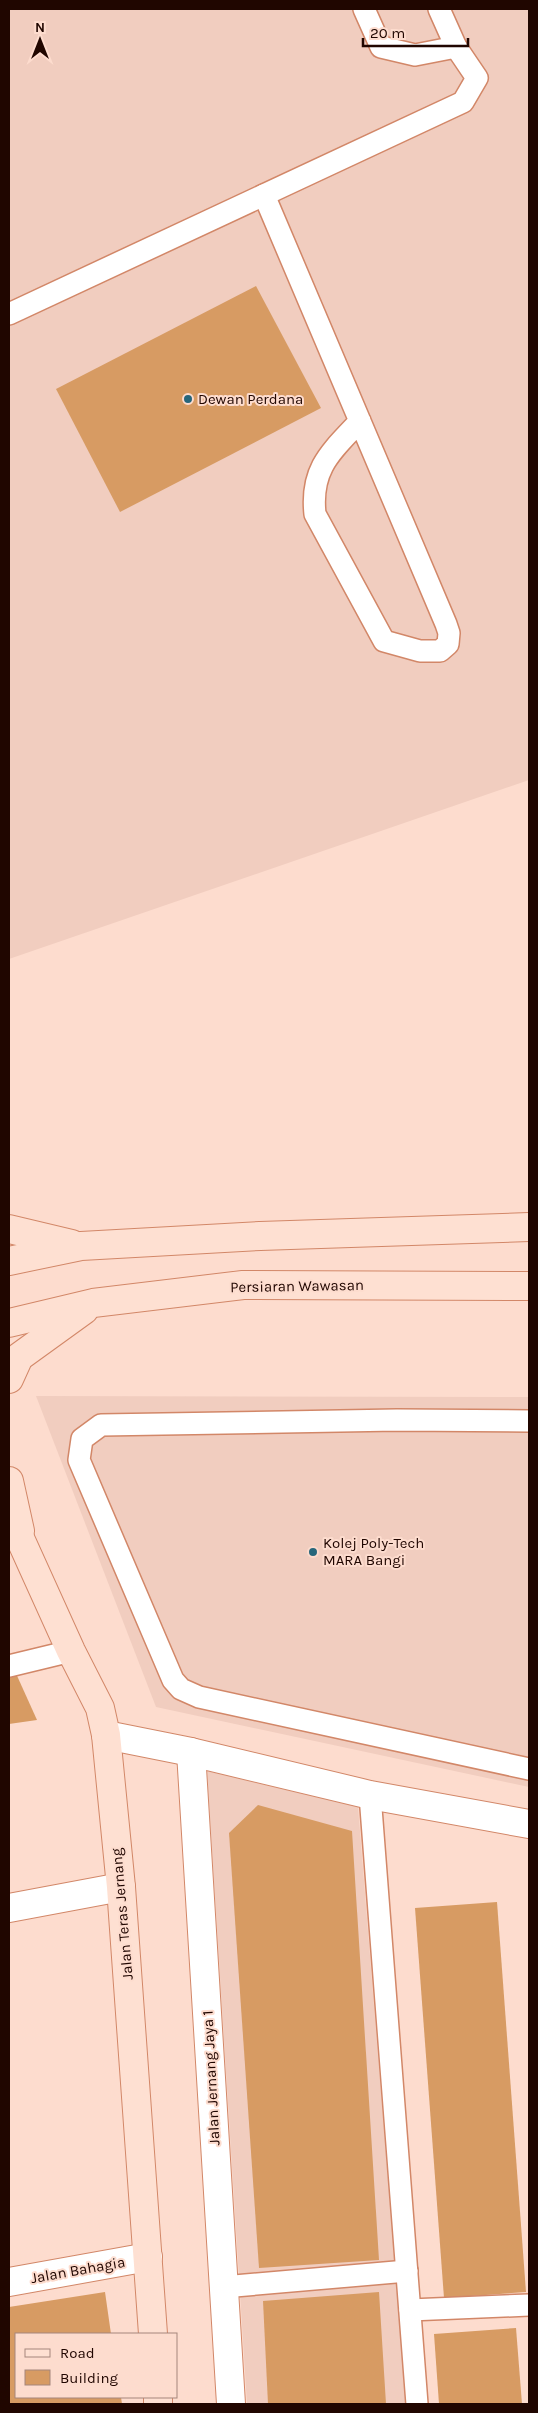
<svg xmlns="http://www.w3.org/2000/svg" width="538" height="2413" font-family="Karla,sans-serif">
	<rect width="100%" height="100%" fill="#fddcce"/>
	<g fill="#f1cdbf">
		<path d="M 9,9 L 529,9 L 529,780 L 9,959 Z"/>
		<path d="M 36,1396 L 529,1397 L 529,1787 L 156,1707 Z"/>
		<path d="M 207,1771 L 358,1807 L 406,2404 L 247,2404 Z"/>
	</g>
	<g fill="#d79b63">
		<path d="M 256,286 L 321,408 L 120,512 L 56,389 Z"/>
		<path d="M 9,1658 L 37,1720 L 9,1724 Z"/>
		<path d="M 258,1805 L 352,1831 L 379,2260 L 259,2268 L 229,1833 Z"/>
		<path d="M 497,1902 L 526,2292 L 444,2298 L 415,1908 Z"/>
		<path d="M 105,2292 L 111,2334 L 16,2334 L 16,2397 L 121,2397 L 122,2404 L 9,2404 L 9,2307 Z"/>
		<path d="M 379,2292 L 386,2404 L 268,2404 L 263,2301 Z"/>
		<path d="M 516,2328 L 522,2404 L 439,2404 L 434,2334 Z"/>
	</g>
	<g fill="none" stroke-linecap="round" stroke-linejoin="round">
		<g stroke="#d28768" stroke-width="24">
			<g id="service">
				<path d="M 364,9 L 381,47 L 415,55 L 456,47"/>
				<path d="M 264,195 L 446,624 L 449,633 L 448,644 L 440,651 L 420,651 L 384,641 L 315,514 C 310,468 332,451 360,421"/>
				<path d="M 9,314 L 463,102 L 477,78 L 456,47 L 439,9"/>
				<path d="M 529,1421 L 397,1420 L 101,1425 L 82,1439 L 79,1460 L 173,1680 L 181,1689 L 199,1697 L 529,1769"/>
				<path d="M 9,1666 L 71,1651"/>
				<path d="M 370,1795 L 417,2404"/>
				<path d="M 223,2287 L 407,2271"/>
				<path d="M 410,2310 L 529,2305"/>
			</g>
		</g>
		<g stroke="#d28768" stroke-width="30">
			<g id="minor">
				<path d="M 106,1735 L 191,1752 L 370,1795 L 529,1824"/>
				<path d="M 191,1752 L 231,2404"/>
				<path d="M 9,1908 L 121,1887"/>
				<path d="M 9,2282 L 148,2257"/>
			</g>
		</g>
		<g stroke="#d28768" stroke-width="30">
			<g id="secondary">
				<path d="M 9,1229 L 72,1244"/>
				<path d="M 9,1261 L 81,1246 L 260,1236 L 529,1227"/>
				<path d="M 9,1323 L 93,1303 L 243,1285 L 529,1286"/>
				<path d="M 9,1379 L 19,1357 L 84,1310"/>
				<path d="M 9,1481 L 20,1531"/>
				<path d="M 9,1514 L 71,1651 L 100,1708 L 106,1735 L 121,1887 L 153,2334"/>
				<path d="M 158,2397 L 158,2404"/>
			</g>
		</g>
		<use href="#service" stroke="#fff" stroke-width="21"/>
		<use href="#minor" stroke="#fff" stroke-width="28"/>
		<use href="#secondary" stroke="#fee0d2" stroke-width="28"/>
	</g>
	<g fill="#27667b" stroke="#fddcce" stroke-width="2">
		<circle cx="188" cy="399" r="5"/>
		<circle cx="313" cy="1552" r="5"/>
	</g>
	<g text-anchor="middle" stroke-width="4" stroke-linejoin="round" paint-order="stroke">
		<g font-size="15" fill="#200600" stroke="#fddcce" text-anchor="start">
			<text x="198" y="404">Dewan Perdana</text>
			<text x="323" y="1548">Kolej Poly-Tech<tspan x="323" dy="17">MARA Bangi</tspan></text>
		</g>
		<g font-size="15" fill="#200600" stroke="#fddcce">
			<text transform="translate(297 1286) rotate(-1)" y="5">Persiaran Wawasan</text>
			<text transform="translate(122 1914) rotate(-95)" y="5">Jalan Teras Jernang</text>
			<text transform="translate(211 2078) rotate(-93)" y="5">Jalan Jernang Jaya 1</text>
			<text transform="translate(78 2270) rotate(-10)" y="5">Jalan Bahagia</text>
		</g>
	</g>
	<rect width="538" height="2413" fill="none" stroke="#200600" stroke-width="20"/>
	<rect x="15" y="2333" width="162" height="65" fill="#fddcce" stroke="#a5867c"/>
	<rect x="25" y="2349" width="25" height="8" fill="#fee0d2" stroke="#a5867c"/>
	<text x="60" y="2358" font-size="15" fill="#200600">Road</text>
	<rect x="25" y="2370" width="25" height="15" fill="#d79b63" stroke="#a5867c"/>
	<text x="60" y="2383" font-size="15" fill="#200600">Building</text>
	<g transform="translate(40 40)" stroke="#fddcce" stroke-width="4" paint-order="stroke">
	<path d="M0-4L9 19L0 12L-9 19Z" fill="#200600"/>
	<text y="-8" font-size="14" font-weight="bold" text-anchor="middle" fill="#200600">N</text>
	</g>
	<path d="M363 38v8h105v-8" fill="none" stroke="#200600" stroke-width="2.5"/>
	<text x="370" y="38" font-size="15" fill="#200600" stroke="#fddcce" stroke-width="4" paint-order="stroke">20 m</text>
</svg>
